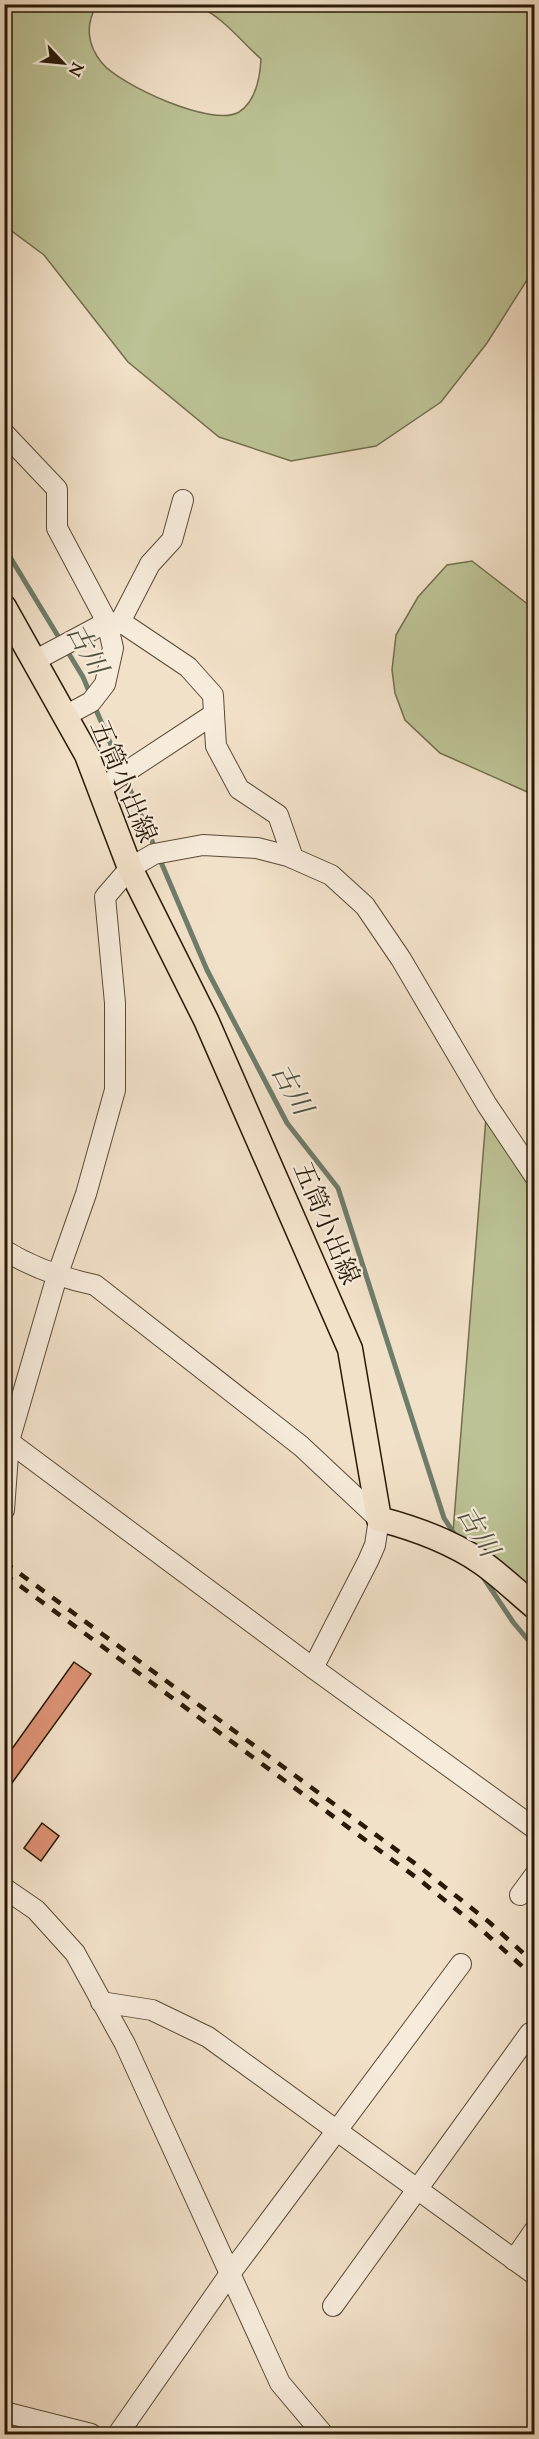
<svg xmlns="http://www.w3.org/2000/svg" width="539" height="2439" font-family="'Sorts Mill Goudy','Noto Serif JP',serif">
	<rect width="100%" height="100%" fill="#f2e1c9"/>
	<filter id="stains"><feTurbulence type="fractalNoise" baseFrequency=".00333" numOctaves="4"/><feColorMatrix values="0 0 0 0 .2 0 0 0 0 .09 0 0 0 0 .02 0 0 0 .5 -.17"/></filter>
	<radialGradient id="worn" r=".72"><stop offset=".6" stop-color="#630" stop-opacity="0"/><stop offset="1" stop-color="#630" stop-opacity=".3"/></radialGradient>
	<g fill="#bcc295" stroke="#726e4e" stroke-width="1.5">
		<path d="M 5,4 L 97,5 C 85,24 87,45 102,63 C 120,85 213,128 239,112 C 256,101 260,78 261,59 C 241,41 222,16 196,5 L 534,5 L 534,269 L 487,343 L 441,402 L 376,446 L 291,461 L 219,437 L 128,362 L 44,255 L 5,226 Z"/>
		<path d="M 472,561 L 534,609 L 534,795 L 440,753 L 405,720 L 395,693 L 392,670 L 396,635 L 418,597 L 447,565 Z"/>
		<path d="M 487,1105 L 534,1175 L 534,1606 L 452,1545 Z"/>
	</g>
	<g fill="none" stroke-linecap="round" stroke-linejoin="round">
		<g stroke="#6e7c6b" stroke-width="5">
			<path d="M 4,547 L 61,641"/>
			<path d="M 66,649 L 83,677 L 91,696"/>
			<path d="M 94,705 L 207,970 L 287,1123 L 338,1188 L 444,1518 L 457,1538"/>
			<path d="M 481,1574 L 513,1622 L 534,1647"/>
		</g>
	</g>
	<g fill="#db9174" stroke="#281906" stroke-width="1.5">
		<path d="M 74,1662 L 91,1674 L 4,1794 L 4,1760 Z"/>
		<path d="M 42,1823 L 59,1836 L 41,1861 L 24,1848 Z"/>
	</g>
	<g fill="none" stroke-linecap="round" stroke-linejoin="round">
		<g stroke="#5a4b37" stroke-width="22">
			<g id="minor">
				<path d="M 4,433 L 57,489 L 57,528 L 107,622 L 113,648 L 105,684 L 91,702 L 65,716"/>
				<path d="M 119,624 L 150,564 L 172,540 L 183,500"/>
				<path d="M 34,661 L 107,622 L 124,624 L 188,667 L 213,695 L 214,714"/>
				<path d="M 100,789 L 214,714 L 216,746 L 239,789 L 278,815 L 293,858"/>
				<path d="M 4,1250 C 33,1268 62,1278 95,1285 L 301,1446 L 379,1519 L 375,1545 L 368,1561 L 313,1668"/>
				<path d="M 4,1438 L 313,1668 L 534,1828"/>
				<path d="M 4,1510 L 9,1441 L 57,1276 L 86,1194 L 115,1090 L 115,1003 L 105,897 L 130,868 L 154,854 L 203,845 L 257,848 L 288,856 L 331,875 L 365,906 L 401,959 L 487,1105 L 534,1175"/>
				<path d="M 4,1888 L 36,1910 L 75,1953 L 125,2044 L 280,2383 L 323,2434"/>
				<path d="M 520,1895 L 534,1876"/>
				<path d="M 101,2002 L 152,2010 L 208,2037 L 534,2274"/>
				<path d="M 514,2260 L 534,2231"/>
				<path d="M 333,2306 L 530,2033"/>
				<path d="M 4,2412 L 91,2434"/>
				<path d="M 118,2434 L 229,2275 L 461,1964"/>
			</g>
		</g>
		<g stroke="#281906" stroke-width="27">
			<path id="major" d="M 4,607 L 87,755 L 130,868 L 206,1020 L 350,1349 L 379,1519 C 414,1528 450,1541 481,1562 C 500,1575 517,1592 534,1606"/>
		</g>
		<use href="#minor" stroke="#f7ecdc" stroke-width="20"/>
		<use href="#major" stroke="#f2e1c9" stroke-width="24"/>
		<g stroke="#281906" stroke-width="4.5" stroke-dasharray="10 10" stroke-linecap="butt">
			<path d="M 4,1562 L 417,1865 L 489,1922 L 534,1963"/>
			<path d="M 4,1574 L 421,1881 L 484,1932 L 534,1977"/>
		</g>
	</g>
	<g text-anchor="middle" stroke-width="4.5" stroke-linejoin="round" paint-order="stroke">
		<g font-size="26" fill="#281906" stroke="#f7ecdc">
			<text transform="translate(124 781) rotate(67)" y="9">五筒小出線</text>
			<text transform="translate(327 1223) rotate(67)" y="9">五筒小出線</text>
		</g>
		<g font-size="27" font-style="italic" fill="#515341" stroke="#f7ecdc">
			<text transform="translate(87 649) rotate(61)" y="9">古川</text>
			<text transform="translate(292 1089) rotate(61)" y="9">古川</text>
			<text transform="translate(478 1531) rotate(59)" y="9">古川</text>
		</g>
	</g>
	<rect width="539" height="2439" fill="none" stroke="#f2e1c9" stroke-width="24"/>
	<rect x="6" y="6" width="527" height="2427" fill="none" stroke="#281906" stroke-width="3"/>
	<rect x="12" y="12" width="515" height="2415" fill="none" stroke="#281906" stroke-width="1.5"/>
	<g transform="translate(63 63) rotate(116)" stroke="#f7ecdc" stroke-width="4.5" paint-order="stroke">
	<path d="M0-4.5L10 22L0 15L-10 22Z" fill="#281906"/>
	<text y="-9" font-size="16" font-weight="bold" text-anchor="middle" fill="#281906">N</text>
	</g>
	<rect width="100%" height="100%" filter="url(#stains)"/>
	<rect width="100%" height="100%" fill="url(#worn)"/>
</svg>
